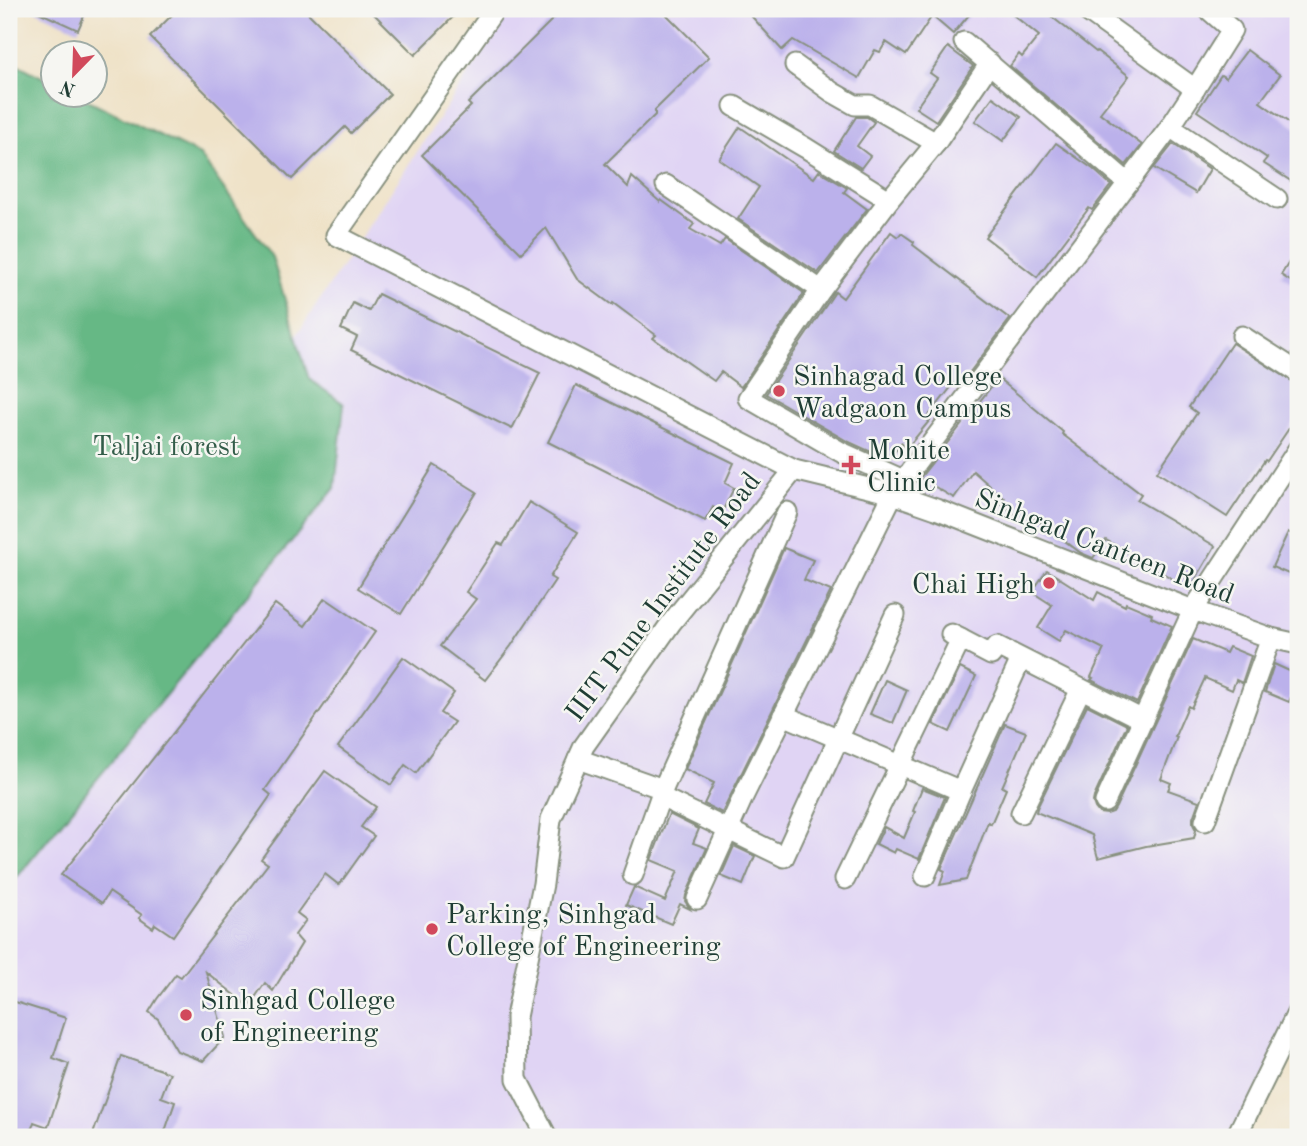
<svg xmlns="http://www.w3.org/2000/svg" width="1307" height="1146" font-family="'Old Standard TT',serif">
	<rect width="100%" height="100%" fill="#f6f6f2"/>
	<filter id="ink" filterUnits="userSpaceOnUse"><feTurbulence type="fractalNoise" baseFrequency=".0143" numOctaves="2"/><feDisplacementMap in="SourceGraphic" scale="14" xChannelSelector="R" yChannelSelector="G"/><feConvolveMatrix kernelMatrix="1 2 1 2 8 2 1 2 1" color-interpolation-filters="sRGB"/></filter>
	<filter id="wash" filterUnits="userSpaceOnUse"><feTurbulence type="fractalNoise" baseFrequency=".00686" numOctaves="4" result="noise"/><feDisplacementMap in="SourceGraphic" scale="28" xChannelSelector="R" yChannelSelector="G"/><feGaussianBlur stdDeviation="1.57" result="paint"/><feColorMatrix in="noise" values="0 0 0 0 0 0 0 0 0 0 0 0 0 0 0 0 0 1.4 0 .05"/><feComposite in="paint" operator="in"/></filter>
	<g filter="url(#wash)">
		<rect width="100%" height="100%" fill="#efe2c7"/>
		<path fill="#e0d4f4" d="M 511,9 L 1298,9 L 1298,1011 L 1241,1137 L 9,1137 L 9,773 Z"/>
		<path fill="#66b885" stroke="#427a5c" stroke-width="2" d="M 9,60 L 52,82 L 52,94 L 78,95 L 200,155 L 272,257 L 309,379 L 344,404 L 335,488 L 9,887 Z"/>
		<g id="blocks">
			<g fill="#bbb1eb">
				<path d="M 32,9 L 87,9 L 78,30 Z"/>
				<path d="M 178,9 L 304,9 L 390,94 L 351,133 L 345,127 L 292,179 L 150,37 Z"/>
				<path d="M 369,9 L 448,9 L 455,15 L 415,55 Z"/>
				<path d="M 563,9 L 661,9 L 709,57 L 655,110 L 655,115 L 605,164 L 628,187 L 632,177 L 660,202 L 661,200 L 694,224 L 690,229 L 720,246 L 725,239 L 804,293 L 741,387 L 721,372 L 714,381 L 653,338 L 656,335 L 613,303 L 612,305 L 577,279 L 546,228 L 521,253 L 422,155 L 471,106 L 468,103 Z"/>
				<path d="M 745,9 L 974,9 L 953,34 L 932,16 L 906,55 L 886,42 L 880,52 L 875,50 L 859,78 L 793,40 L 782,50 Z"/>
				<path d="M 1006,9 L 1042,9 L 1096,52 L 1097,51 L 1129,76 L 1100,113 L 1142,145 L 1126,165 L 1010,66 L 1019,54 L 1022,57 L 1039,36 Z"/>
				<path d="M 948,47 L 973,66 L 936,121 L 916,108 L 937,78 L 930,73 Z"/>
				<path d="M 1247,50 L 1280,75 L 1260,102 L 1298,129 L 1298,170 L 1291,181 L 1263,163 L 1267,158 L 1197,111 L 1221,75 L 1226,78 Z"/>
				<path d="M 993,97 L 1021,117 L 1003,141 L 975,121 Z"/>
				<path d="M 856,117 L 867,117 L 874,122 L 857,146 L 870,156 L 861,168 L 834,151 Z"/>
				<path d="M 740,127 L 814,178 L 819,171 L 847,188 L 844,192 L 867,209 L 818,273 L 738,219 L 759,187 L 719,159 Z"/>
				<path d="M 1056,143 L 1093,169 L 1111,185 L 1092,210 L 1089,208 L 1037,277 L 985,237 Z"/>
				<path d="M 1173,144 L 1210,169 L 1196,193 L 1154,168 Z"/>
				<path d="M 891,232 L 898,237 L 901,233 L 914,242 L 913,245 L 1010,319 L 960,385 L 956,381 L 927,418 L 930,420 L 907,448 L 901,443 L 889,460 L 847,441 L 766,394 L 835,292 L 843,298 Z"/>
				<path d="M 1298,248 L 1298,286 L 1281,275 Z"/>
				<path d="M 378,294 L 540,373 L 512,429 L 351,350 L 357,337 L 341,329 L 353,303 L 369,311 Z"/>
				<path d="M 1232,343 L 1298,385 L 1298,415 L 1267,461 L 1265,460 L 1227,517 L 1157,472 L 1197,413 L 1189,407 Z"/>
				<path d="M 998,378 L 1063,432 L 1062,434 L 1141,494 L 1137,500 L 1215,546 L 1190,589 L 1106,540 L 1093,558 L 1081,553 L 1033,517 L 1032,519 L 1021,510 L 1016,516 L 1000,502 L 1004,498 L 973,471 L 954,498 L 920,478 Z"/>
				<path d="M 576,385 L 734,463 L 725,483 L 734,488 L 722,512 L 713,507 L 705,521 L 548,442 Z"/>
				<path d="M 434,465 L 477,492 L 401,614 L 358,588 Z"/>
				<path d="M 529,502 L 578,532 L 550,577 L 555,580 L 511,646 L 485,680 L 440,646 L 476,599 L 466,592 L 498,543 L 503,545 Z"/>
				<path d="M 1288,532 L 1298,537 L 1298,578 L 1272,567 Z"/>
				<path d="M 784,548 L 813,560 L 804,580 L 831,591 L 722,813 L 704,804 L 714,783 L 685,769 Z"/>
				<path d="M 1047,570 L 1094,600 L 1098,592 L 1125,606 L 1126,603 L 1152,614 L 1151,617 L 1172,626 L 1137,703 L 1091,680 L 1093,678 L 1091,677 L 1104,649 L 1066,630 L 1059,641 L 1038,628 L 1052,605 L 1032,592 Z"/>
				<path d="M 325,598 L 375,632 L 265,790 L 271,795 L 173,936 L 155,924 L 153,928 L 139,918 L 142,915 L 109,892 L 102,903 L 61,875 L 275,604 L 305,626 Z"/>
				<path d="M 1193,639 L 1226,653 L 1229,647 L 1251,656 L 1242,683 L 1236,680 L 1232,690 L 1205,678 L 1191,708 L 1188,706 L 1175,736 L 1177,737 L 1161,779 L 1171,783 L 1168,790 L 1199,801 L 1193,818 L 1193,824 L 1196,830 L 1194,838 L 1146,846 L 1098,858 L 1092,835 L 1036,812 L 1037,808 L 1087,705 L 1127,725 L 1094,797 L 1093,802 L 1095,808 L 1099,813 L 1107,814 L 1113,812 L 1116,807 Z"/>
				<path d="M 403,657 L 454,693 L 440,713 L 454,722 L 416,773 L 405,765 L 391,785 L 338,747 Z"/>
				<path d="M 1274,664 L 1298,675 L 1298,679 L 1289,702 L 1265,692 Z"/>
				<path d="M 960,668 L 976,676 L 950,732 L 933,724 Z"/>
				<path d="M 885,680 L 907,690 L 893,723 L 870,714 Z"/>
				<path d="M 1005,724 L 1026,732 L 1002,787 L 1006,789 L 991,824 L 988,822 L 966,880 L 940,885 L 945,871 L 941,869 Z"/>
				<path d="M 325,771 L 376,807 L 361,827 L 374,836 L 339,885 L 325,874 L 297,913 L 306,920 L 295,935 L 302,943 L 273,991 L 265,983 L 249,1006 L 206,972 L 225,1037 L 203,1061 L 177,1051 L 158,1019 L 149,1012 L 157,999 L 176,974 L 181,977 L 268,864 L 261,859 Z"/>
				<path d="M 922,788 L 945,797 L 919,859 L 896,849 L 894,853 L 876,844 L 884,827 L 904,838 L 915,812 L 913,811 Z"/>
				<path d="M 669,814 L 699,829 L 693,843 L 707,848 L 686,895 L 685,901 L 690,909 L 680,904 L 671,924 L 626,905 L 634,887 L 665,901 L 678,871 L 651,860 Z"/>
				<path d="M 734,846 L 755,856 L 743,885 L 721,876 Z"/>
				<path d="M 9,1000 L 66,1018 L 53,1058 L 69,1064 L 48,1127 L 34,1122 L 29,1137 L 9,1137 Z"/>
				<path d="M 121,1056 L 170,1073 L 161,1097 L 175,1102 L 163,1137 L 92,1137 Z"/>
			</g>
		</g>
	</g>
	<g filter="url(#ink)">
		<use href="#blocks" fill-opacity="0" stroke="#87907e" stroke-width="2"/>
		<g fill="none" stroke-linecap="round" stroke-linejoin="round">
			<g stroke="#87907e" stroke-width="23">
				<g id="minor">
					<path d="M 495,9 L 336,235 L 794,470 L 893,494 L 936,509 L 1193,610 L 1271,638 L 1298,644"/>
					<path d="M 964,42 L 1128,183"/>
					<path d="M 795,65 L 832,92 L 855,105 L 870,105 L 936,143"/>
					<path d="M 1195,89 L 1232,30 L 1208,9"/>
					<path d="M 734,106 L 806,148 L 889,200"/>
					<path d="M 1170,127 L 1277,199"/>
					<path d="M 666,185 L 821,290"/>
					<path d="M 1242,336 L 1298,372"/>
					<path d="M 903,480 L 841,452 L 748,398 L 821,290 L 889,200 L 936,143 L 990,63"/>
					<path d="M 951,634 L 991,655 L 997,646 L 1143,720"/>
					<path d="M 783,715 L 961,791 L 925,876"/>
					<path d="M 578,759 L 663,789"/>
					<path d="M 961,791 L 1021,659"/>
					<path d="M 661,797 L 784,857 L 895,615"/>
					<path d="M 1105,802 L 1193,610 L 1298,449"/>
					<path d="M 1021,813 L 1081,689"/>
					<path d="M 1205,821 L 1271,638"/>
					<path d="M 633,875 L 663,789 L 787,512"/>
					<path d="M 845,879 L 961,639"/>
					<path d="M 697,899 L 743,797 L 893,494 L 1128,183 L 1170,127 L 1195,89 L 1084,9"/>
					<path d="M 547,1137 L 517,1079 L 516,1017 L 543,884 L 551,819 L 584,746 L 671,623 L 794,470"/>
					<path d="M 1236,1137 L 1298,1011"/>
				</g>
			</g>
			<use href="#minor" stroke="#fff" stroke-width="19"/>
		</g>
	</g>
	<g fill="#d1495b" stroke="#f6f6f2" stroke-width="2.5">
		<circle cx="779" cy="391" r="7"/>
		<path d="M847.5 454.5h7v7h7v7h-7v7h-7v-7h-7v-7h7z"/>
		<circle cx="1049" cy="583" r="7"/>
		<circle cx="432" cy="929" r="7"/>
		<circle cx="186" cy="1015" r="7"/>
	</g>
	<g text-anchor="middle" stroke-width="5" stroke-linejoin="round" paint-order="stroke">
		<g font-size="28" fill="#1f3d34" stroke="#f6f6f2" text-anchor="start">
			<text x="793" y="385">Sinhagad College<tspan x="793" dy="32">Wadgaon Campus</tspan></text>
			<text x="867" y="459">Mohite<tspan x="867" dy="32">Clinic</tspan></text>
			<text x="1035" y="593" text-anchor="end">Chai High</text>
			<text x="446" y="923">Parking, Sinhgad<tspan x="446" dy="32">College of Engineering</tspan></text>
			<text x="200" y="1009">Sinhgad College<tspan x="200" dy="32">of Engineering</tspan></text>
		</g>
		<g font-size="28" fill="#325c49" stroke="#f6f6f2">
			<text x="166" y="455">Taljai forest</text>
		</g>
		<g font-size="28" fill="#1f3d34" stroke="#f6f6f2">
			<text transform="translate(1105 545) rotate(21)" y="10">Sinhgad Canteen Road</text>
			<text transform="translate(662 596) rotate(-53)" y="10">IIIT Pune Institute Road</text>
		</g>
	</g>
	<rect width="1307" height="1146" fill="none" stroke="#f6f6f2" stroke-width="35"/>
	<g transform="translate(74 74) rotate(203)"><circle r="33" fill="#f6f6f2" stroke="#a0aca6" stroke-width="2"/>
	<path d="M0-5L12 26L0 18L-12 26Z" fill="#d1495b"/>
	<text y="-10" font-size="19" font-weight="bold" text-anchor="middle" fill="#1f3d34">N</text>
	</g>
</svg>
